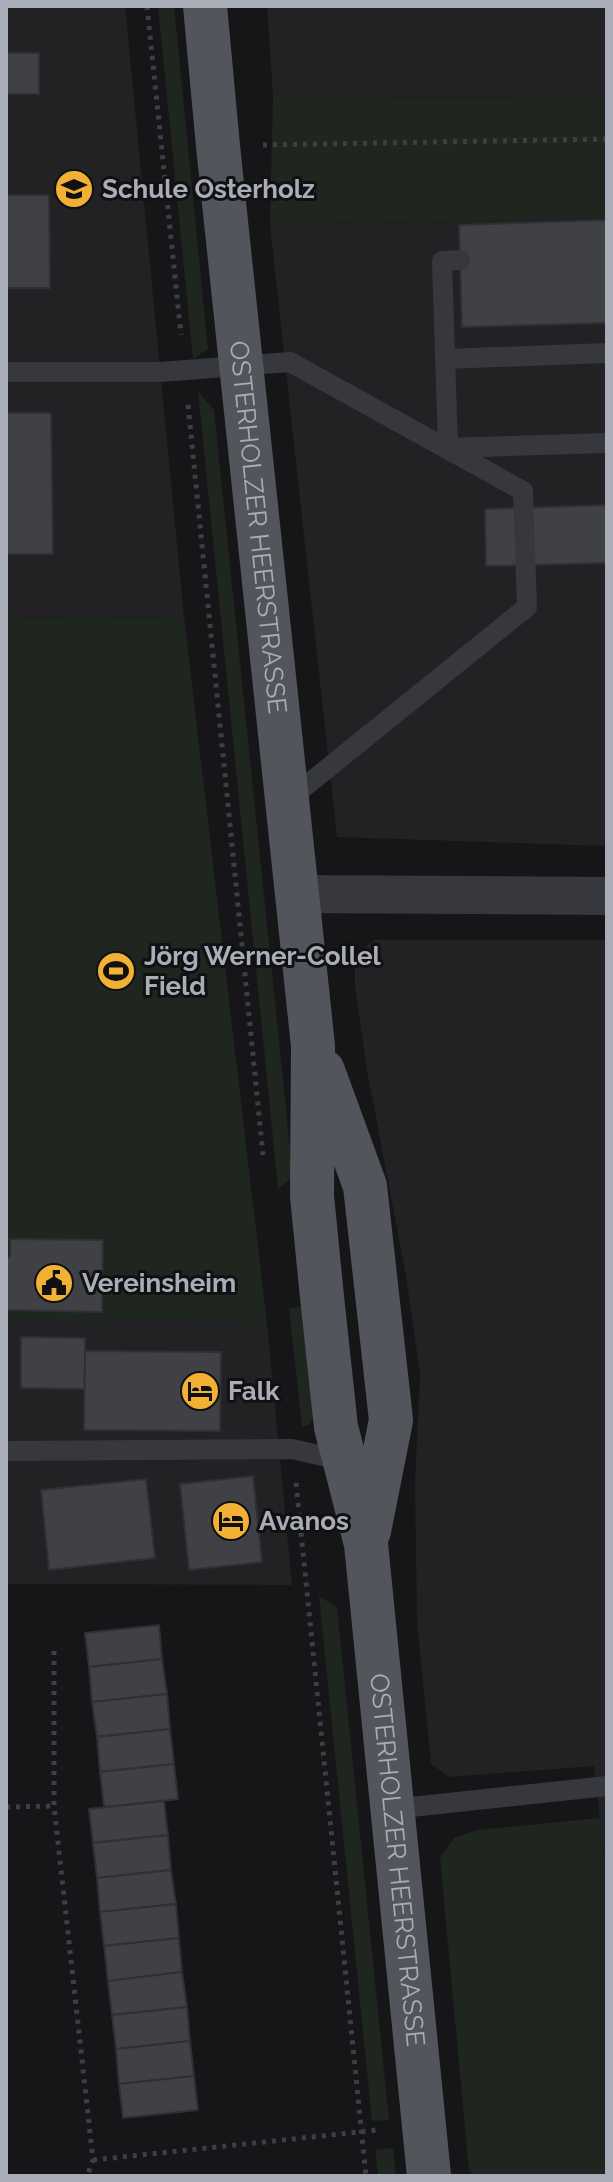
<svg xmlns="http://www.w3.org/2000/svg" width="613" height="2182" font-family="Raleway,sans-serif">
	<rect width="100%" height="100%" fill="#161618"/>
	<g fill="#222225">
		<path d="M 6,6 L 125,6 L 184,617 L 6,619 Z"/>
		<path d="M 267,6 L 607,6 L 607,97 L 273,96 Z"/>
		<path d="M 607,218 L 607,846 L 337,837 L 270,225 Z"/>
		<path d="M 374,940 L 607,940 L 607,1885 L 594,1766 L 449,1777 L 431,1764 L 417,1621 L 415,1484 L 420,1373 L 406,1276 L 367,1070 L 355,987 L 355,955 Z"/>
		<path d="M 6,1322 L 267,1323 L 292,1585 L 6,1584 Z"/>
	</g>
	<g fill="#1e261f">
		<path d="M 158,6 L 174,6 L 208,349 L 193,359 Z"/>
		<path d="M 273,96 L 607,97 L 607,218 L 270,225 Z"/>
		<path d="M 198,391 L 214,410 L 293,1177 L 278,1189 Z"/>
		<path d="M 184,617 L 267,1323 L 6,1322 L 6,619 Z"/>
		<path d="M 306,1306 L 317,1414 L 309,1425 L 302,1427 L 289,1308 Z"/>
		<path d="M 319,1596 L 337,1607 L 389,2120 L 372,2121 Z"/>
		<path d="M 600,1818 L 607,1885 L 607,2176 L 473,2176 L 469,2171 L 440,1858 L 454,1838 L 477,1830 Z"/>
		<path d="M 393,2148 L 396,2176 L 378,2176 L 375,2150 Z"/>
	</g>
	<g fill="#404145" stroke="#303034" stroke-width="2">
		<rect x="6" y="53" width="33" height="41"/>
		<path d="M 6,195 L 49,195 L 50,288 L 6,288 Z"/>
		<path d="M 607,220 L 607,323 L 462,327 L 459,225 Z"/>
		<path d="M 6,413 L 51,413 L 53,554 L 6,554 Z"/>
		<path d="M 607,505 L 607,563 L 486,566 L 485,509 Z"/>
		<path d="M 10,1239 L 103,1240 L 102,1312 L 6,1310 L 6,1257 L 10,1257 Z"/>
		<path d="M 21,1337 L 85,1338 L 85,1389 L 21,1388 Z"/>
		<path d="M 85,1351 L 221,1352 L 220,1431 L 84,1430 Z"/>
		<path d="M 253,1476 L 262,1562 L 189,1570 L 180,1484 Z"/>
		<path d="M 146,1479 L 155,1558 L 49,1570 L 41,1490 Z"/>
		<path d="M 159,1625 L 162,1659 L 89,1667 L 85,1633 Z"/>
		<path d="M 162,1659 L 167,1694 L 92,1702 L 89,1667 Z"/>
		<path d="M 167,1694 L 170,1729 L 97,1737 L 92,1702 Z"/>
		<path d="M 170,1729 L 174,1764 L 100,1772 L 97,1737 Z"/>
		<path d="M 174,1764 L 178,1799 L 104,1807 L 100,1772 Z"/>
		<path d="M 164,1801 L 168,1835 L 93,1843 L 89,1809 Z"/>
		<path d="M 168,1835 L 171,1870 L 97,1878 L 93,1843 Z"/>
		<path d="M 171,1870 L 176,1904 L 100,1912 L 97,1878 Z"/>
		<path d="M 176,1904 L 179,1938 L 104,1946 L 100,1912 Z"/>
		<path d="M 179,1938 L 182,1972 L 108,1981 L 104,1946 Z"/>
		<path d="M 182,1972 L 187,2007 L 112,2015 L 108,1981 Z"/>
		<path d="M 187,2007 L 190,2041 L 116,2049 L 112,2015 Z"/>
		<path d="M 190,2041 L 194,2076 L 119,2084 L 116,2049 Z"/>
		<path d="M 194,2076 L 198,2110 L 123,2118 L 119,2084 Z"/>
	</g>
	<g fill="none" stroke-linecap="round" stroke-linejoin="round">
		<g stroke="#3d3f44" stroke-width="5" stroke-dasharray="4 6" stroke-linecap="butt">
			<path d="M 147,6 L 181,335"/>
			<path d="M 263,145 L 607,139"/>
			<path d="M 188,405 L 263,1155"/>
			<path d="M 296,1483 L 366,2176"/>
			<path d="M 54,1651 L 54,1806 L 93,2160 L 87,2176"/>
			<path d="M 6,1807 L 54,1806"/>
			<path d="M 93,2160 L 378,2130"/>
		</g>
		<g stroke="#37383d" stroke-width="20">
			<path d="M 460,260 L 442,261 L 448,448 L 607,443"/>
			<path d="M 445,359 L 607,353"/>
			<path d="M 6,372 L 160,372 L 290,362 L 523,491 L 527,607 L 287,801"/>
			<path d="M 6,1451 L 292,1449 L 345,1461"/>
			<path d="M 392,1809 L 607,1786"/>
		</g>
		<path stroke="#37383d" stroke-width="38" d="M 297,894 L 607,896"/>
		<g stroke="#53555c" stroke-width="44">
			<path id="s1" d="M 205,6 L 218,146 L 313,1046 L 312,1196 L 322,1297 L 336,1427 L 366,1544 L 429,2176"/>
			<path d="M 323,1071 L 365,1186 L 391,1420 L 369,1531"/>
		</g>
	</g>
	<defs>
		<g id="school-disc" transform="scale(2)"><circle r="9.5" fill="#f2b134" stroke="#111113"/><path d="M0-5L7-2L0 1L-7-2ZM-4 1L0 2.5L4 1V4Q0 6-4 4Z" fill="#111"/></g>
		<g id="stadium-disc" transform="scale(2)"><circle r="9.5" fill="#f2b134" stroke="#111113"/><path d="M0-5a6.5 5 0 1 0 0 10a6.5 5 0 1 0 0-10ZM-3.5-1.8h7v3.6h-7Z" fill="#111"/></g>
		<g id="civic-disc" transform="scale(2)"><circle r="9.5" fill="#f2b134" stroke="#111113"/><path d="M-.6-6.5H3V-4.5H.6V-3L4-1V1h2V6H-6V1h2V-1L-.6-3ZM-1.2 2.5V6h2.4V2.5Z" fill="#111"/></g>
		<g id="hotel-disc" transform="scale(2)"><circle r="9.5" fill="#f2b134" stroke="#111113"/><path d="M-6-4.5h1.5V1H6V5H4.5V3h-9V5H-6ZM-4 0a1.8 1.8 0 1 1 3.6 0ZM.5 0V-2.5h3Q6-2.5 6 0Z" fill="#111"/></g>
	</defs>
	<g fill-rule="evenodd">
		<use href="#school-disc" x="74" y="189"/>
		<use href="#stadium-disc" x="116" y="971"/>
		<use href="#civic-disc" x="54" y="1283"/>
		<use href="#hotel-disc" x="200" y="1391"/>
		<use href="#hotel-disc" x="231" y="1521"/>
	</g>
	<g text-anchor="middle" stroke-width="6" stroke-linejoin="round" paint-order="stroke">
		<g font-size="26" font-weight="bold" fill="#a8adb8" stroke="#111113" text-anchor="start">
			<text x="102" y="198">Schule Osterholz</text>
			<text x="144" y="965">Jörg Werner-Collel<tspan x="144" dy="30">Field</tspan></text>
			<text x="82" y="1292">Vereinsheim</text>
			<text x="228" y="1400">Falk</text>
			<text x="259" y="1530">Avanos</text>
		</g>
		<g font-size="26" fill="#a8adb8" stroke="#111113">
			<text dy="9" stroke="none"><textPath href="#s1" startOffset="524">OSTERHOLZER HEERSTRASSE</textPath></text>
			<text dy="9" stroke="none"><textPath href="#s1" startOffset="1866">OSTERHOLZER HEERSTRASSE</textPath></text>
		</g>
	</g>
	<rect width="613" height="2182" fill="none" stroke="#a8adb8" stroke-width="16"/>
</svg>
